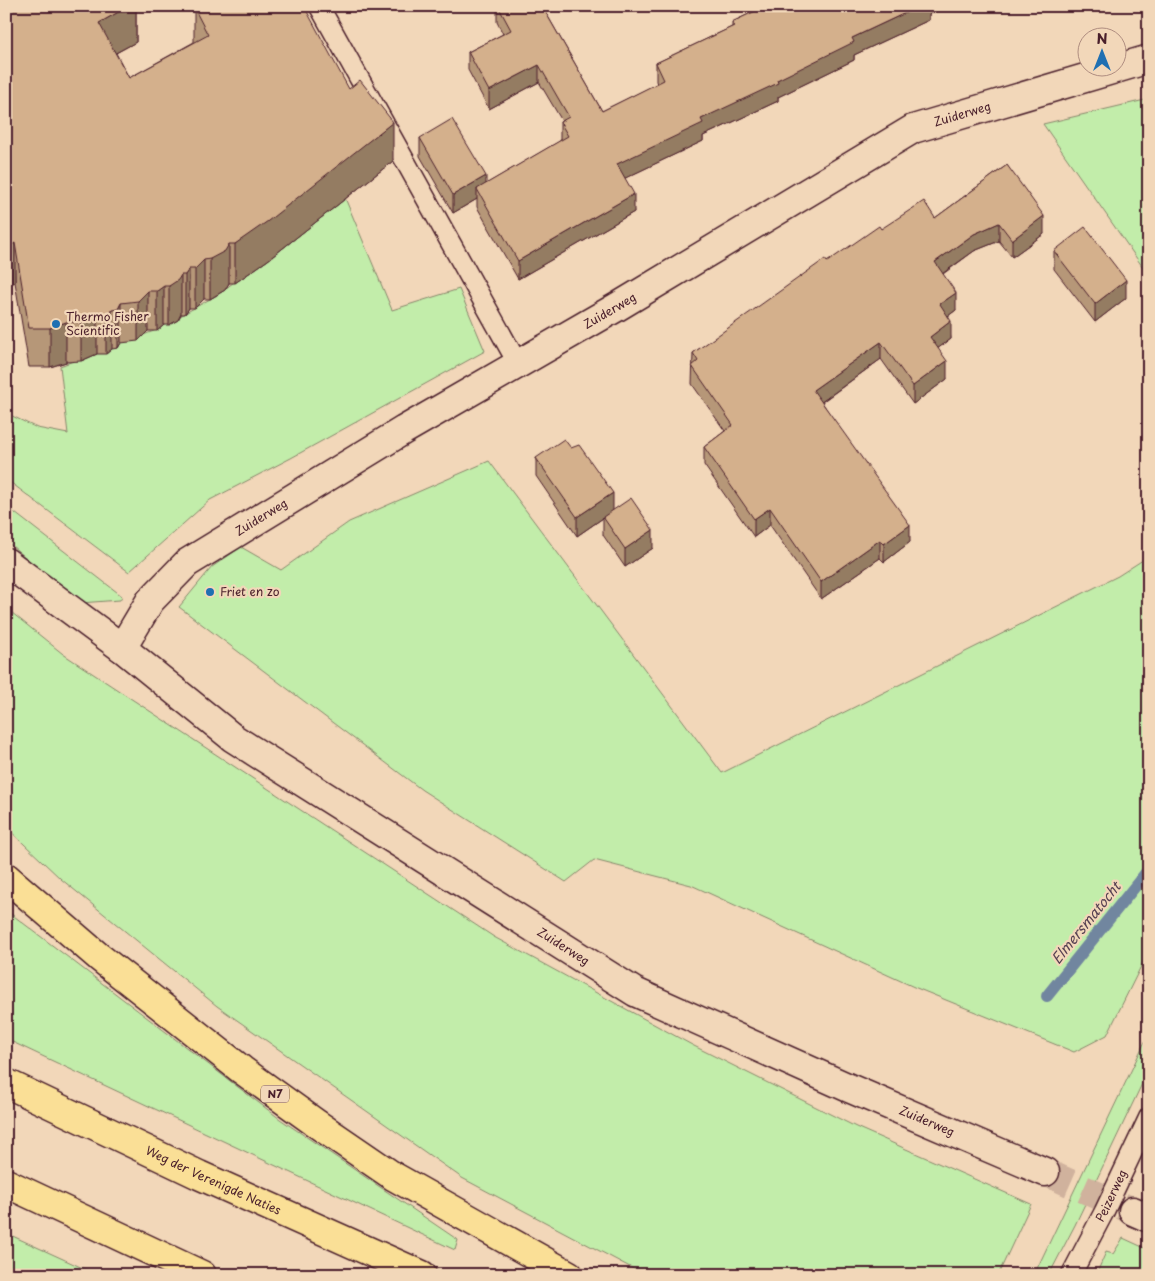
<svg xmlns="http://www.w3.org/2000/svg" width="1155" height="1281" font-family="'Playpen Sans',sans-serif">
	<rect width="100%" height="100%" fill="#f2d7b9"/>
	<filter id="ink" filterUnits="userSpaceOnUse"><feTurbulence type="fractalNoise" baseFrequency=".02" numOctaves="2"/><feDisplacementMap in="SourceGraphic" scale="10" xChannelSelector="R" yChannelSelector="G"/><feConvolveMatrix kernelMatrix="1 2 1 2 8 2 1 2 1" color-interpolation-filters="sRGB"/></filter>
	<g filter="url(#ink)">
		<g fill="#c2edaa" stroke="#86866a">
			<path d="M 1149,99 L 1149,276 L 1043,124 Z"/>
			<path d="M 345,198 L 392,310 L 459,289 L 485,351 L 291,458 L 210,500 L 129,572 L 6,479 L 6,413 L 37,428 L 68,434 L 60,366 L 154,331 L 217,295 Z"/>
			<path d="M 489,461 L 722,773 L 1118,576 L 1149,556 L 1149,950 L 1107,1035 L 1074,1052 L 914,987 L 691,885 L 594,860 L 566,882 L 422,790 L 179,607 L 212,567 L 241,547 L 281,570 L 349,522 Z"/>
			<path d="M 6,506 L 122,596 L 120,600 L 80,603 L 6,541 Z"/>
			<path d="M 6,608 L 63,654 L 494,937 L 692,1045 L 856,1127 L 1031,1204 L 998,1275 L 645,1275 L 462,1178 L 217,1006 L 61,879 L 6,827 Z"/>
			<path d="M 6,910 L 280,1119 L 458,1240 L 455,1250 L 6,1039 Z"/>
			<path d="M 1149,1033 L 1149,1069 L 1075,1225 L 1049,1275 L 1034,1275 Z"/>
			<path d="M 6,1233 L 98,1275 L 6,1275 Z"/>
			<path d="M 1123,1238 L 1149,1250 L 1149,1275 L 1096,1275 L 1106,1252 L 1113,1254 Z"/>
		</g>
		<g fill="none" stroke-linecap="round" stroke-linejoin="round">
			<path stroke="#71869f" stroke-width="12" d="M 1047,996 L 1149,869"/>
			<path stroke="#d0b29d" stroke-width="28" stroke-dasharray="28 14" stroke-linecap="butt" d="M 1045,1172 L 1133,1211"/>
			<g stroke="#4a1f2b" stroke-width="22">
				<g id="service">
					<path d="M 319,6 L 518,364"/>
					<path id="s1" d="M 1071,1275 L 1104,1212 L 1149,1117"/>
				</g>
			</g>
			<g stroke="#4a1f2b" stroke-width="31">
				<g id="minor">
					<path id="s2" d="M 122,648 L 150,601 L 187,563 L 404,430 L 617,307 L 913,129 L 1149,59"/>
				</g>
			</g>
			<g stroke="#4a1f2b" stroke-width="31">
				<g id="tertiary">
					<path id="s3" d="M 6,562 L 122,648 L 233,738 L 635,992 L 849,1088 L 1045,1172"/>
					<path d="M 1133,1211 L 1149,1218"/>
				</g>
			</g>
			<g stroke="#4a1f2b" stroke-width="31">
				<g id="trunk">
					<path d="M 6,877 L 99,957 L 242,1070 L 317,1124 L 393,1176 L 569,1275"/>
					<path id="s4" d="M 6,1083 L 199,1175 L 422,1275"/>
					<path d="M 6,1183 L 202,1275"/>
				</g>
			</g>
			<use href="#service" stroke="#f2d7b9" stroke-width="19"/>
			<use href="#minor" stroke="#f2d7b9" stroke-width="28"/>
			<use href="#tertiary" stroke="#f2d7b9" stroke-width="28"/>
			<use href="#trunk" stroke="#fadf96" stroke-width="28"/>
		</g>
		<g fill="#b69778" stroke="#4a1f2b">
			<path d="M 6,6 L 136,6 L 136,42 L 116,53 L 129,78 L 194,42 L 194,8 L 349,89 L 393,161 L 268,260 L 235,283 L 229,283 L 225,290 L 210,299 L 204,299 L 195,308 L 189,308 L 185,314 L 181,314 L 178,320 L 169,325 L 164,325 L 157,331 L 148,331 L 138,341 L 121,343 L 118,348 L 112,349 L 106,354 L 97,354 L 81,361 L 66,362 L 50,367 L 29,367 L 15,282 Z"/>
			<path d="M 497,6 L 542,6 L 602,111 L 657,84 L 656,81 L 656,63 L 732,27 L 732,22 L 766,6 L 945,6 L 929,14 L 929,20 L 854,55 L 854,60 L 778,97 L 778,101 L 703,136 L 703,141 L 625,178 L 634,212 L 518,279 L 477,207 L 477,199 L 453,213 L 420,156 L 420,138 L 486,184 L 560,141 L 560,122 L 562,121 L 539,82 L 489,109 L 468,70 L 468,52 L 503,34 L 497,22 Z"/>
			<path d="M 1007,165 L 1044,234 L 1012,257 L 999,241 L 974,251 L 943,274 L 956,310 L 948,316 L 951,339 L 938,348 L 947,379 L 913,404 L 881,359 L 822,402 L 910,542 L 884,562 L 880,558 L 821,599 L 770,525 L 754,537 L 704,465 L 704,447 L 725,431 L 692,384 L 693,353 L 827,262 L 881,229 L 935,218 Z"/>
			<path d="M 1054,251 L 1126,298 L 1095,322 L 1054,269 Z"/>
			<path d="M 536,458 L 613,510 L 653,548 L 625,567 L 603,535 L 603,518 L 577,536 L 536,476 Z"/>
		</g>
		<g fill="#947b62" stroke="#4a1f2b">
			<path d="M 129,6 L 136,6 L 136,42 L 99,62 L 99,23 Z"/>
			<path d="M 920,6 L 945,6 L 929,14 L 929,20 L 854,55 L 854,60 L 778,97 L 778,101 L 703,136 L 703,141 L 617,182 L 617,164 L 701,119 L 777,80 L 852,38 Z"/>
			<path d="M 539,65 L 539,82 L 489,109 L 489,91 Z"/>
			<path d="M 393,122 L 393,161 L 268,260 L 235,283 L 235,244 Z"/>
			<path d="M 486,176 L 486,194 L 477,189 L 477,199 L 453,213 L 453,195 Z"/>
			<path d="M 634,194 L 634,212 L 518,279 L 518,261 Z"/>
			<path d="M 1044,216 L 1044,234 L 1012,257 L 1012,240 Z"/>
			<path d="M 999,223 L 999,241 L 974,251 L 935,279 L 935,262 L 974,234 Z"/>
			<path d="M 15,243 L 15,282 L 6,287 L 6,248 Z"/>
			<path d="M 229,244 L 229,283 L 225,290 L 210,299 L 210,259 Z"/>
			<path d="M 204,260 L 204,299 L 195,308 L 195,269 Z"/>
			<path d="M 189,269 L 189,308 L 185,314 L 185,275 Z"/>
			<path d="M 181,275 L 181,314 L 178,320 L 169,325 L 169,286 Z"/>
			<path d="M 1126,280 L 1126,298 L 1095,322 L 1095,304 Z"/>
			<path d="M 164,286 L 164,325 L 157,331 L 157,291 Z"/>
			<path d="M 148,291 L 148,331 L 138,341 L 138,301 Z"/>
			<path d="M 956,293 L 956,310 L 940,322 L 940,304 Z"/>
			<path d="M 121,303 L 121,343 L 118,348 L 118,309 Z"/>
			<path d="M 112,310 L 112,349 L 106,354 L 106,314 Z"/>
			<path d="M 97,314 L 97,354 L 81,361 L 81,322 Z"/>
			<path d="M 951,321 L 951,339 L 930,354 L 930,337 Z"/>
			<path d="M 66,322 L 66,362 L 50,367 L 50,328 Z"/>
			<path d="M 881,342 L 881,359 L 813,408 L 813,390 Z"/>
			<path d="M 947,361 L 947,379 L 913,404 L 913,386 Z"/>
			<path d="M 613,493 L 613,511 L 577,536 L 577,517 Z"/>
			<path d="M 770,508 L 770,525 L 754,537 L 754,519 Z"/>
			<path d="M 910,525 L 910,542 L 884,562 L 884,544 Z"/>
			<path d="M 653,530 L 653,548 L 625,567 L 625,549 Z"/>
			<path d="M 880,540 L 880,558 L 821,599 L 821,582 Z"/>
		</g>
		<g fill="#d4b08c" stroke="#4a1f2b">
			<path d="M 6,6 L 129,6 L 99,23 L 129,78 L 208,35 L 194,8 L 196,6 L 304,6 L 349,89 L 360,80 L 393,122 L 268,221 L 235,244 L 229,244 L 225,251 L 210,259 L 204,260 L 195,269 L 189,269 L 185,275 L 181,275 L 178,280 L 169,286 L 164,286 L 157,291 L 148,291 L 138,301 L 121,303 L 118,309 L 112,310 L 106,314 L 97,314 L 81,322 L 66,322 L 50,328 L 29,328 L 15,243 L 6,248 Z"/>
			<path d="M 498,6 L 542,6 L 602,111 L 664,80 L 656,63 L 734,26 L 732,22 L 766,6 L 920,6 L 852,38 L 854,42 L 777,80 L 778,83 L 701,119 L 703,123 L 617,164 L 634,194 L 518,261 L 477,189 L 568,136 L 560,122 L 569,117 L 539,65 L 489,91 L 468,52 L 511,30 Z"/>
			<path d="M 452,119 L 486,176 L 453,195 L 420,138 Z"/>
			<path d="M 1007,165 L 1044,216 L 1012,240 L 999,223 L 974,234 L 935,262 L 956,293 L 940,304 L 951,321 L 930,337 L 947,361 L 913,386 L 881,342 L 813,390 L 910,525 L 884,544 L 880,540 L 821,582 L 770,508 L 754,519 L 704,447 L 733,425 L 692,366 L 698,361 L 693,353 L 825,259 L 827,262 L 879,226 L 881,229 L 924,201 L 935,218 Z"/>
			<path d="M 1085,227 L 1126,280 L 1095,304 L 1054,251 Z"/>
			<path d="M 564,439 L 571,448 L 579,445 L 613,493 L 577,517 L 536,458 Z"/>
			<path d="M 631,498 L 653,530 L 625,549 L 603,517 Z"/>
		</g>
	</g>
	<g fill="#1f6fb2" stroke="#f2d7b9" stroke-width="2">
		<circle cx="56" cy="324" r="5"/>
		<circle cx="210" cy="592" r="5"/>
	</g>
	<g text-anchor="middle" stroke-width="4.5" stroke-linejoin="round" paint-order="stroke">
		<rect fill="#f2d7b9" stroke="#7c5656" stroke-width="1" x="261" y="1085.5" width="28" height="17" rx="4"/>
		<g font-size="11" font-weight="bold" fill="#4a1f2b">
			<text x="275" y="1098">N7</text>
		</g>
		<g font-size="12" fill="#4a1f2b" stroke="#f2d7b9">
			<text dy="4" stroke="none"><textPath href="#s2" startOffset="1005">Zuiderweg</textPath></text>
			<text dy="4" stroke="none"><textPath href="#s2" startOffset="600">Zuiderweg</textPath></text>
			<text dy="4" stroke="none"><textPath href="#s2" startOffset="195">Zuiderweg</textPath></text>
			<text dy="4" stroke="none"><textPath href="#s3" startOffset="678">Zuiderweg</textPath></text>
			<text dy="4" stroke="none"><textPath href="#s3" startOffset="1082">Zuiderweg</textPath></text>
			<text dy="4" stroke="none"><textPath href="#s4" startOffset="229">Weg der Verenigde Naties</textPath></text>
			<text dy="4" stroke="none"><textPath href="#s1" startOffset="89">Peizerweg</textPath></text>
		</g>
		<g font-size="12" fill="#4a1f2b" stroke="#f2d7b9" text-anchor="start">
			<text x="66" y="321">Thermo Fisher<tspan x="66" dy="14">Scientific</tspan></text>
			<text x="220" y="596">Friet en zo</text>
		</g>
		<g font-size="14" font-style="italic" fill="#574152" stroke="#f2d7b9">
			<text transform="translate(1086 923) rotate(-51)" y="5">Elmersmatocht</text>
		</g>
	</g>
	<rect width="1155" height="1281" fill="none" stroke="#f2d7b9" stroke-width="25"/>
	<rect x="12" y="12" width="1130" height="1256" fill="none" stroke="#4a1f2b" stroke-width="2" filter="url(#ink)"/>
	<g transform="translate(1102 52)"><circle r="24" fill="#f2d7b9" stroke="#af8d80"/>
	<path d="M0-4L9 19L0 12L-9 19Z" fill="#1f6fb2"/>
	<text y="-8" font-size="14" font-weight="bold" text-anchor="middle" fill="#4a1f2b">N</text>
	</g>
</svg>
